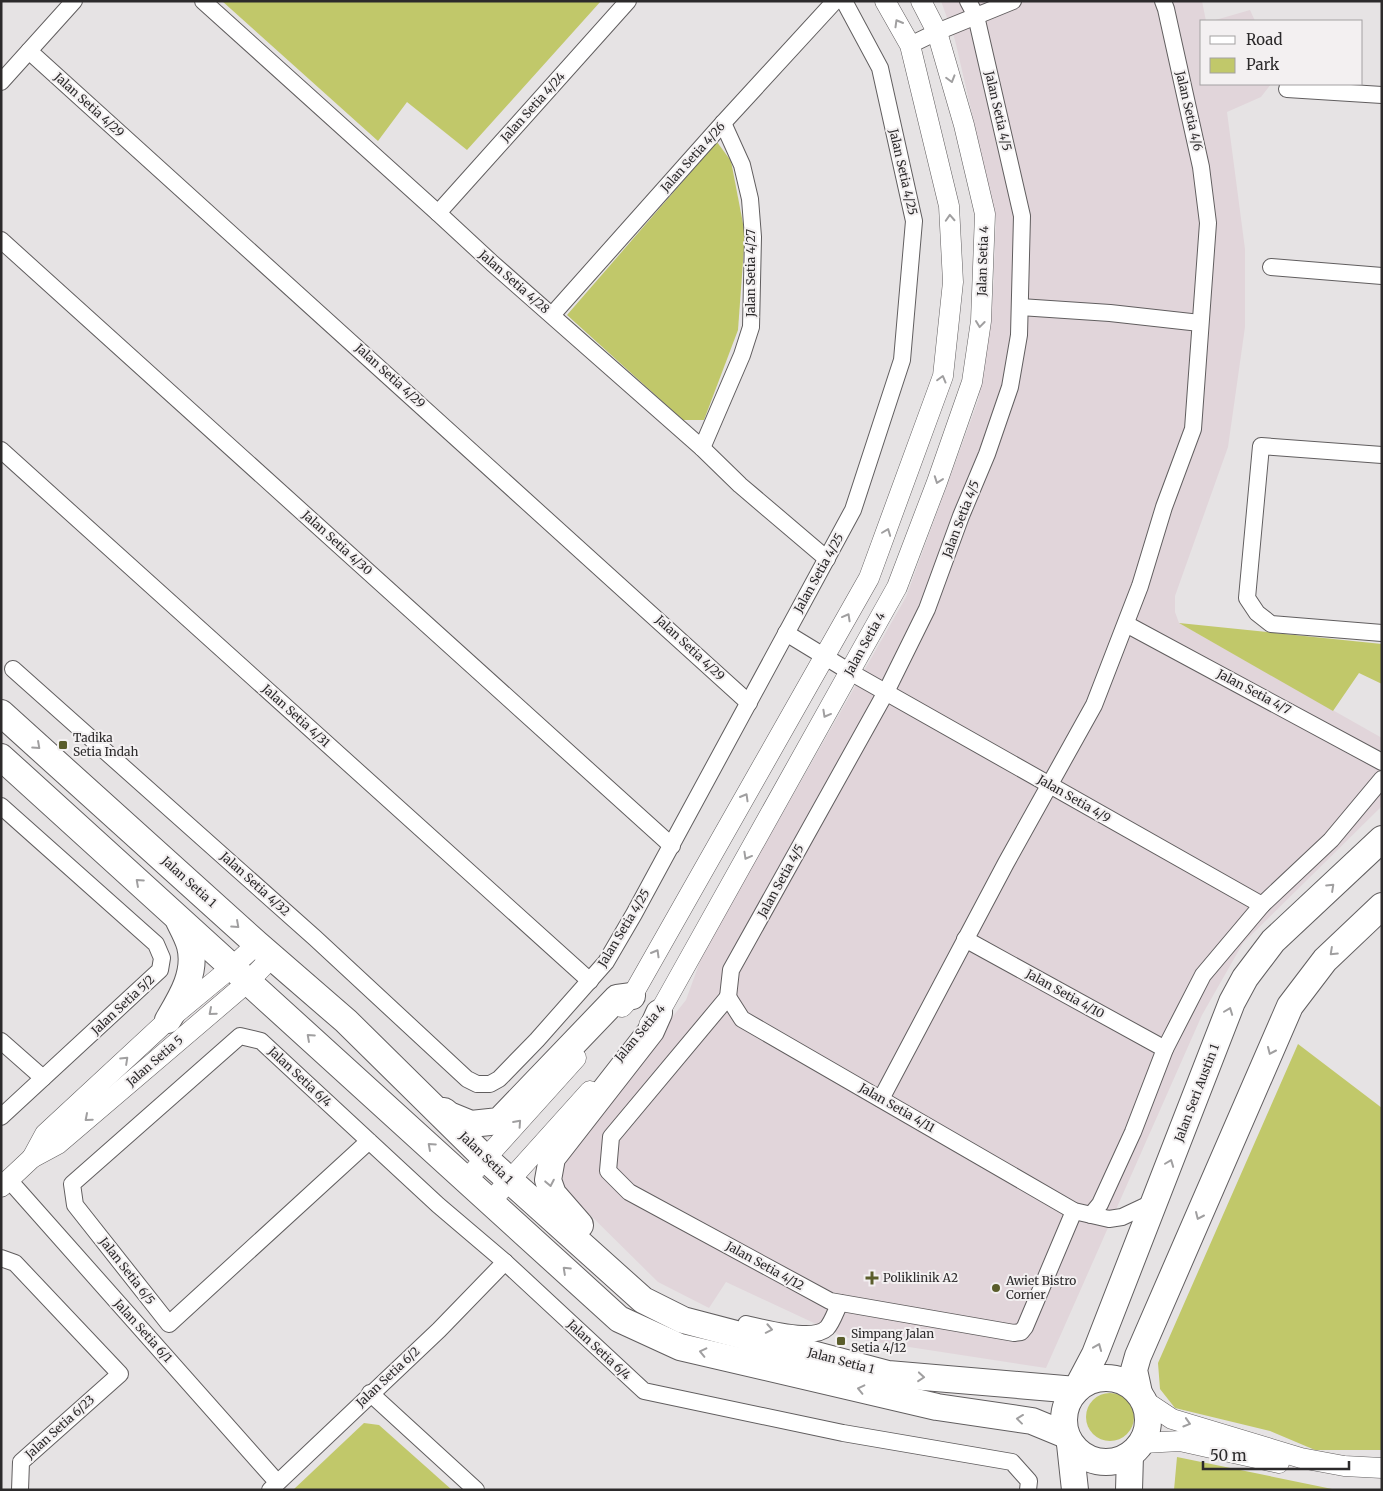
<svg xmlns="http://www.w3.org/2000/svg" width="1383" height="1491" font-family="Merriweather,serif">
	<rect width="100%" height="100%" fill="#e6e3e4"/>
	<g fill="#e1d5da">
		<path d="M 941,1 L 1202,1 L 1206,21 L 1202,21 L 1202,84 L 1271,84 L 1261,97 L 1227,112 L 1245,249 L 1245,327 L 1228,447 L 1175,596 L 1175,612 L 1179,623 L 1382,738 L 1382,806 L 1243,943 L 1202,1015 L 1046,1368 L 844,1337 L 726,1282 L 709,1308 L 658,1282 L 574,1199 L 564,1188 L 560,1157 L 686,1000 L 703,953 L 906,597 L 979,398 L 993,296 L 996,218 L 955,40 Z"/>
		<path d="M 1250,10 L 1255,21 L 1212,21 Z"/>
	</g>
	<g fill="#c1c86a">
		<path d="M 222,1 L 601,1 L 467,150 L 407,102 L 378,141 Z"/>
		<path d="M 717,142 L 731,161 L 745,234 L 738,330 L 704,420 L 683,420 L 567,315 Z"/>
		<path d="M 1179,623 L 1382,644 L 1382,684 L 1359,673 L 1333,711 Z"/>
		<path d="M 1298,1044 L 1382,1108 L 1382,1450 L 1315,1450 L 1270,1431 L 1175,1408 L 1160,1389 L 1158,1363 Z"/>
		<circle cx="1110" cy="1417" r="24"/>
		<path d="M 364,1423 L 379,1425 L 452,1490 L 293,1490 Z"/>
		<path d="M 1177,1457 L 1337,1490 L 1174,1490 Z"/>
	</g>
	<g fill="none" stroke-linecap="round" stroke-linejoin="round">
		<g stroke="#615e5f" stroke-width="18">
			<g id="minor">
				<path d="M 203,1 L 438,213 L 492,263 L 702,448 L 740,485 L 827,559"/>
				<path d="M 910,45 L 937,32 L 1013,1"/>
				<path d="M 29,51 L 749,703"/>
				<path d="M 1,82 L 74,1"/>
				<path d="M 1287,89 L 1382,95"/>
				<path d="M 438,213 L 628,1"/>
				<path d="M 1,240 L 672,846"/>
				<path d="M 1271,267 L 1382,276"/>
				<path d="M 1020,307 L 1110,313 L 1200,323"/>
				<path d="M 552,315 L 723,123 L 835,1"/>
				<path d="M 702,448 L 742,355 L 751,327 L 753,237 L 750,199 L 742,165 L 723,123"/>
				<path d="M 1,450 L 590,981"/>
				<path d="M 1382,455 L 1261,446 L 1247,598 L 1257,613 L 1271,624 L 1382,633"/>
				<path d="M 1126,624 L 1382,762"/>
				<path d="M 786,633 L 850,672 L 1262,905"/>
				<path d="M 13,669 L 315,938 L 467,1079 L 477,1084 L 490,1084 L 499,1079 L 537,1040 L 606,962 L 634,914 L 853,510 L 902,360 L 914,221 L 880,68 L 844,1"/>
				<path d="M 1,806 L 156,944 L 162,958 L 160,970 L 1,1117"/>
				<path d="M 965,939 L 1165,1049"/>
				<path d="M 728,997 L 731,970 L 886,692 L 927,609 L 961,516 L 987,454 L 1010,387 L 1019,335 L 1022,216 L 976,16 L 968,1"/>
				<path d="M 728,997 L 611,1137 L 608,1171 L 629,1192 L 830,1301 L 1014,1333 L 1021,1332 L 1025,1327 L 1074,1211"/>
				<path d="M 728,997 L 742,1019 L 1074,1211 L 1109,1219 L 1122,1217 L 1154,1202"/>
				<path d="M 1,1041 L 43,1078"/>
				<path d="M 881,1099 L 1006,863 L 1094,705 L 1140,586 L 1164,507 L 1193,429 L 1208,223 L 1201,167 L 1166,9 L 1163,1"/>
				<path d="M 369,1141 L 169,1324 L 75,1205 L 72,1184 L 240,1036 L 261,1041 L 438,1205 L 505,1262 L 644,1391 L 843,1433 L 1012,1462 L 1029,1481 L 1028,1490"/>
				<path d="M 9,1180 L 277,1482"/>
				<path d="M 1091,1215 L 1100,1204 L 1133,1132 L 1165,1049 L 1203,975 L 1262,905 L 1331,840 L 1382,779"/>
				<path d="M 1,1258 L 15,1263 L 120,1374 L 21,1462 L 20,1490"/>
				<path d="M 746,1324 C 764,1328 813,1342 827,1328 C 833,1321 836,1310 840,1303"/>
				<path d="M 370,1393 L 476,1490"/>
				<path d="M 270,1490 L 439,1330 L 505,1262"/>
			</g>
		</g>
		<g stroke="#615e5f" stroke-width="21">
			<g id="tertiary">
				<path d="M 622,1007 L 632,996 L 869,578 L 943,376 L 953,282 L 949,206 L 910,45 L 885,1"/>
				<path d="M 649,1025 L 659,1013 L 897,587 L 937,482 L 972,382 L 981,321 L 985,214 L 964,125 L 937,32 L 921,1"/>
				<path d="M 32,1158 L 45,1134 L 168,1020 L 232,967 L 257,944"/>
				<path d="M 467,1179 L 576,1058"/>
				<path d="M 1,1187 L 32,1158 L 58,1144 L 249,981 L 272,957"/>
				<path d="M 491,1201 L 590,1091"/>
				<path d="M 1145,1401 L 1172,1419 L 1301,1458 L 1344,1466 L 1382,1468"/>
				<path d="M 1143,1443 L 1180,1441 L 1279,1463"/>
			</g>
		</g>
		<g stroke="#615e5f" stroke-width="28">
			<g id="primary">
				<path d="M 1,713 L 257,944 L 346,1021 L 486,1159 L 643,1300 L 683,1320 L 888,1374 L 1076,1390"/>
				<path d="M 1,757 L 619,1319 L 680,1347 L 937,1407 L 1032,1421 L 1066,1435"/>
				<path d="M 168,1020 C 181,998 197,973 190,946 C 188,938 183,929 179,921"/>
				<path d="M 444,1111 L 449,1115 L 471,1124 L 499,1121 L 617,998 L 632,996"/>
				<path d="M 580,1225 L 553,1194 L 548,1180 L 552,1158 L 651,1031 L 659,1013"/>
				<circle cx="1106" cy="1420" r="42"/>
				<path d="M 1076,1390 L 1095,1354 L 1232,1002 L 1245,978 L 1273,941 L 1382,839"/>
				<path d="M 1139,1393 L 1134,1370 L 1138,1356 L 1290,1006 L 1325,960 L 1382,906"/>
				<path d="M 1070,1444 L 1075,1490"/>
				<path d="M 1129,1490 L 1130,1455"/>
			</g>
		</g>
		<use href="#minor" stroke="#fff" stroke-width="16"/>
		<use href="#tertiary" stroke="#fff" stroke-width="20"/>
		<use href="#primary" stroke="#fff" stroke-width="26"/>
	</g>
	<defs><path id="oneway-chevron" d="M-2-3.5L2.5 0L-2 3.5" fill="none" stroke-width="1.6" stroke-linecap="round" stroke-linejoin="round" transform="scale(1.25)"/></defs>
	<g stroke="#a09fa0">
		<use href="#oneway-chevron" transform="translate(898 23) rotate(-120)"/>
		<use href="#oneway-chevron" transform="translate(951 79) rotate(74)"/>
		<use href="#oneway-chevron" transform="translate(950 218) rotate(-93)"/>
		<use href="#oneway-chevron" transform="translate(980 324) rotate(97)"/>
		<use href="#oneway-chevron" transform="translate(942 379) rotate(-75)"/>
		<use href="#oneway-chevron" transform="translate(938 480) rotate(110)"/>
		<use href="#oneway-chevron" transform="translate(887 532) rotate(-69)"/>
		<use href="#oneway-chevron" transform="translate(847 617) rotate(-61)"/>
		<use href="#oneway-chevron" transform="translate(826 714) rotate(119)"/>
		<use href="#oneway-chevron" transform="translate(37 746) rotate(42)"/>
		<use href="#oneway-chevron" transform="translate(745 797) rotate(-60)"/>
		<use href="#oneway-chevron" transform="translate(747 856) rotate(119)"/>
		<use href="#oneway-chevron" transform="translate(139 882) rotate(-138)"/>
		<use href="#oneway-chevron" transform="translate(1331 887) rotate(-43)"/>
		<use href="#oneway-chevron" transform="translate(236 925) rotate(42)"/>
		<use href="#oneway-chevron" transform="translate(1333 952) rotate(137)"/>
		<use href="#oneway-chevron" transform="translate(656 953) rotate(-60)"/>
		<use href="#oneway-chevron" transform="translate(1229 1011) rotate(-69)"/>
		<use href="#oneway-chevron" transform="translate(212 1012) rotate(139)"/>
		<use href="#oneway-chevron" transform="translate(310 1037) rotate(-138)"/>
		<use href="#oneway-chevron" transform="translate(1271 1051) rotate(114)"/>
		<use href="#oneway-chevron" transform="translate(125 1060) rotate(-43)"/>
		<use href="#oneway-chevron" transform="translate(88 1118) rotate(139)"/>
		<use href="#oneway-chevron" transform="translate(518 1123) rotate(-48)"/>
		<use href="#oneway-chevron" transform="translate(431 1146) rotate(-138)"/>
		<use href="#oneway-chevron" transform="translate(1170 1163) rotate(-69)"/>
		<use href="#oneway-chevron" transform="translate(550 1183) rotate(79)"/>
		<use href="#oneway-chevron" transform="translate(1199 1216) rotate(114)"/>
		<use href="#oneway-chevron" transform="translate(566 1270) rotate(-137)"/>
		<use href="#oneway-chevron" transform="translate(769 1329) rotate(11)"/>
		<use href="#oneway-chevron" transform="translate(1098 1347) rotate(-68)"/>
		<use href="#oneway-chevron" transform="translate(703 1352) rotate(-167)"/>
		<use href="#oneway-chevron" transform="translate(921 1377) rotate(5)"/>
		<use href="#oneway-chevron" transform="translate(861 1389) rotate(-167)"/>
		<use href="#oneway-chevron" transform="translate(1020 1419) rotate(-173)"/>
		<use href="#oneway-chevron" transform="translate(1187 1423) rotate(17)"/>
	</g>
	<g fill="#5a5d2b" stroke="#f3f0f1" stroke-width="2">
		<rect x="58" y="740" width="10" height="10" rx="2.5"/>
		<path d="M869.5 1270.5h5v5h5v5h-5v5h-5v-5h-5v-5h5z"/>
		<circle cx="996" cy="1288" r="5"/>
		<rect x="836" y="1336" width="10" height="10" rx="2.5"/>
	</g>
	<g text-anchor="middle" stroke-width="4" stroke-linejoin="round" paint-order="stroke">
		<g font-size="12" fill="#2c2a2b" stroke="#f3f0f1">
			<text transform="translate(89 105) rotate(42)" y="4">Jalan Setia 4/29</text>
			<text transform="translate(533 107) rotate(-48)" y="4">Jalan Setia 4/24</text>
			<text transform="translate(998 111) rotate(77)" y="4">Jalan Setia 4/5</text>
			<text transform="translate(1189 111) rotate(77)" y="4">Jalan Setia 4/6</text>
			<text transform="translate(693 157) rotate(-48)" y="4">Jalan Setia 4/26</text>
			<text transform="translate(903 172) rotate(77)" y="4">Jalan Setia 4/25</text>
			<text transform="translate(983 261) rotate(-88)" y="4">Jalan Setia 4</text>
			<text transform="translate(751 273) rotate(-90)" y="4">Jalan Setia 4/27</text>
			<text transform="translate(514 282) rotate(41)" y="4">Jalan Setia 4/28</text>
			<text transform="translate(390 376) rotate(42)" y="4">Jalan Setia 4/29</text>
			<text transform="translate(961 519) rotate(-69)" y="4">Jalan Setia 4/5</text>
			<text transform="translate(337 543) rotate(42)" y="4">Jalan Setia 4/30</text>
			<text transform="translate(819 573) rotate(-61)" y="4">Jalan Setia 4/25</text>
			<text transform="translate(865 644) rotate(-61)" y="4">Jalan Setia 4</text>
			<text transform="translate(690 648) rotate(43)" y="4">Jalan Setia 4/29</text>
			<text transform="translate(1254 692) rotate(28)" y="4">Jalan Setia 4/7</text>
			<text transform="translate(296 716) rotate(42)" y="4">Jalan Setia 4/31</text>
			<text transform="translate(1074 799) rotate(30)" y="4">Jalan Setia 4/9</text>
			<text transform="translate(781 881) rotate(-61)" y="4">Jalan Setia 4/5</text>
			<text transform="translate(189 882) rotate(42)" y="4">Jalan Setia 1</text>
			<text transform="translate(255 884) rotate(42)" y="4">Jalan Setia 4/32</text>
			<text transform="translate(624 928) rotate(-59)" y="4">Jalan Setia 4/25</text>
			<text transform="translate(1065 994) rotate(29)" y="4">Jalan Setia 4/10</text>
			<text transform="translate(123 1005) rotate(-43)" y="4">Jalan Setia 5/2</text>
			<text transform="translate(640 1033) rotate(-50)" y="4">Jalan Setia 4</text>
			<text transform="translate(155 1061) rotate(-41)" y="4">Jalan Setia 5</text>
			<text transform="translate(300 1077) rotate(43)" y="4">Jalan Setia 6/4</text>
			<text transform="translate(1197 1093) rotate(-69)" y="4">Jalan Seri Austin 1</text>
			<text transform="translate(897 1108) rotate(30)" y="4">Jalan Setia 4/11</text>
			<text transform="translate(486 1158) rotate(44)" y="4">Jalan Setia 1</text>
			<text transform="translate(765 1266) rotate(29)" y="4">Jalan Setia 4/12</text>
			<text transform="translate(127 1271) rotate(52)" y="4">Jalan Setia 6/5</text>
			<text transform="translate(143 1331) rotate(48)" y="4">Jalan Setia 6/1</text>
			<text transform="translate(599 1350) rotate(43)" y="4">Jalan Setia 6/4</text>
			<text transform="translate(841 1361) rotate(15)" y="4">Jalan Setia 1</text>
			<text transform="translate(388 1377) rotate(-43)" y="4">Jalan Setia 6/2</text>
			<text transform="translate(60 1427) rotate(-42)" y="4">Jalan Setia 6/23</text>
		</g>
		<g font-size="12" fill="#2c2a2b" stroke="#f3f0f1" text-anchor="start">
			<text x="73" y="742">Tadika<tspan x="73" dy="14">Setia Indah</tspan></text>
			<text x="883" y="1282">Poliklinik A2</text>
			<text x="1006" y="1285">Awiet Bistro<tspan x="1006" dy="14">Corner</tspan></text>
			<text x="851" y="1338">Simpang Jalan<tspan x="851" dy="14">Setia 4/12</tspan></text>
		</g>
	</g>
	<rect width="1383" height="1491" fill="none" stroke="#2c2a2b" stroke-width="5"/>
	<rect x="1200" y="20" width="162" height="65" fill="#f3f0f1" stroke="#a3a1a2"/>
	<rect x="1210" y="36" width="25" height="8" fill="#ffffff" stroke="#a3a1a2"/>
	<text x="1246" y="45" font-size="15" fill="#2c2a2b">Road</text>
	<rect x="1210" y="58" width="25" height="15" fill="#c1c86a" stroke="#a3a1a2"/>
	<text x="1246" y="70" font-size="15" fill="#2c2a2b">Park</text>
	<path d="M1203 1461v8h146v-8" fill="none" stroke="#2c2a2b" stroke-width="2.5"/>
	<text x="1210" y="1461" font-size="15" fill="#2c2a2b" stroke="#f3f0f1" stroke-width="4" paint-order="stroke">50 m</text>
</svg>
